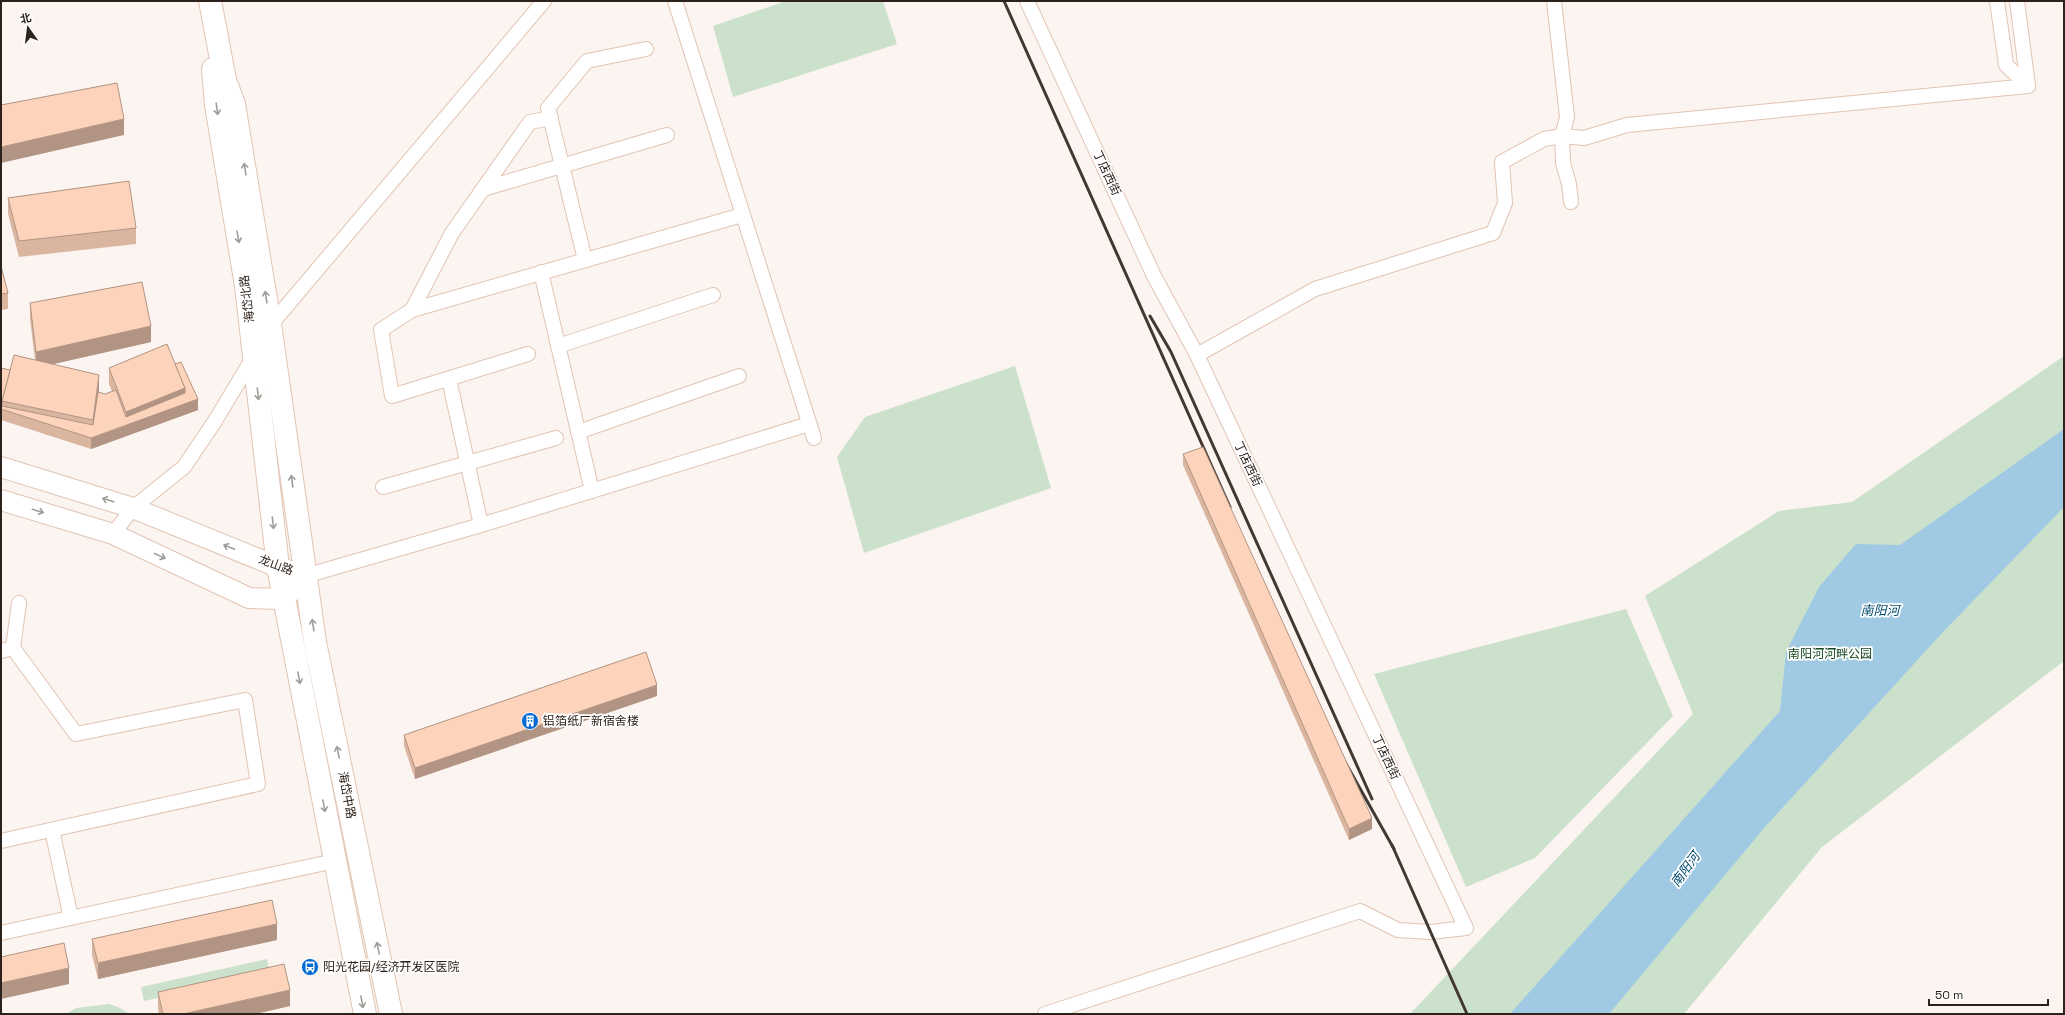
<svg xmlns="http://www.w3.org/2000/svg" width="2065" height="1015" font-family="'Space Grotesk','Noto Sans SC',sans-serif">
	<rect width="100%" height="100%" fill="#fbf4f1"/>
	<g fill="#cbe1cc">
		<path d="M 786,1 L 883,1 L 897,44 L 733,97 L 713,26 Z"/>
		<path d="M 2064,356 L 2064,661 L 1822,847 L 1684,1014 L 1410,1014 L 1693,714 L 1645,596 L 1779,511 L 1852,502 Z"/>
		<path d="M 1015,366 L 1051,488 L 864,553 L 837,457 L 865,417 Z"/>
		<path d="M 1626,609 L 1673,716 L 1535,858 L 1466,887 L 1374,674 Z"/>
		<path d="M 267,959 L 270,973 L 144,1001 L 141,987 Z"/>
		<path d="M 109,1004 L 120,1008 L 129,1014 L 66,1014 L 76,1008 Z"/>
	</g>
	<path fill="#a0c9e3" d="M 2064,429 L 2064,507 L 1943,632 L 1765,827 L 1609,1014 L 1510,1014 L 1780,711 L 1786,652 L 1819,587 L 1856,544 L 1900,545 Z"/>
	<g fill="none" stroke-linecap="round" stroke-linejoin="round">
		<g stroke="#e2c4b2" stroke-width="16">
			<g id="street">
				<path d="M 675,1 L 814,438"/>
				<path d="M 1027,1 L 1154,276 L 1197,355 L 1466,928 L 1431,932 L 1398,930 L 1360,911 L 1045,1014"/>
				<path d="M 1554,1 L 1567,117 L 1562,136 L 1563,163 L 1569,184 L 1571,202"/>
				<path d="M 1997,1 L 2006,65 L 2028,86"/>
				<path d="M 2017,1 L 2028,86"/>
				<path d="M 483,189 L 667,135"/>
				<path d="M 585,260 L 548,108 L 587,61 L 646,49"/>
				<path d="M 541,272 L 592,491"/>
				<path d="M 412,310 L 742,215"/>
				<path d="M 268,328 L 544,1"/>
				<path d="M 558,346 L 713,295"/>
				<path d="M 528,354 L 392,396 L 381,330 L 412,310 L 452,233 L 530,122 L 551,118"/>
				<path d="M 1197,355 L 1315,289 L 1493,233 L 1505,203 L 1502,162 L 1544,139 L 1562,136 L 1584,138 L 1627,125 L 2028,86"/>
				<path d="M 449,379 L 481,525"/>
				<path d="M 578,432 L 739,376"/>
				<path d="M 383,487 L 556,438"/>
				<path d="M 113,534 L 133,508 L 184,467 L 215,421 L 254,356"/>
				<path d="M 305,576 L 481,525 L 809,424"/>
				<path d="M 1,651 L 13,648"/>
				<path d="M 52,830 L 71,918"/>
				<path d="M 1,841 L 258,784 L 245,700 L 76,734 L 13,648 L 19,603"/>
				<path d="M 1,933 L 335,861"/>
			</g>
		</g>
		<g stroke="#e2c4b2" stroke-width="22">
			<path id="secondary" d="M 1,467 L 133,508 L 278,567 L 305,576 L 284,599 L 249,598 L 113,534 L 1,500"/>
		</g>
		<g stroke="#e2c4b2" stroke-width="24">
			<g id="primary">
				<path d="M 210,1 L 225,80 L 234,104 L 270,324 L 315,642 L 391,1014"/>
				<path d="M 213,69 L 216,105 L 246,286 L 278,567 L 365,1014"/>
			</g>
		</g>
		<use href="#street" stroke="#fff" stroke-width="14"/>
		<use href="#secondary" stroke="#fff" stroke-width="20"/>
		<use href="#primary" stroke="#fff" stroke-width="22"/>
		<g stroke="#433831" stroke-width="3">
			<path d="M 1004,1 L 1230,507"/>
			<path d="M 1150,316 L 1171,352 L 1372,799"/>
			<path d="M 1344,760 L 1394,849"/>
			<path d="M 1392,845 L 1467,1014"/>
		</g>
	</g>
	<g fill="#dab6a1">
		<path d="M 8,198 L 136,228 L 136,244 L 19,257 L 8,214 Z"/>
		<path d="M 1,266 L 8,293 L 8,309 L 1,310 Z"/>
		<path d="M 30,303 L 151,342 L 53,364 L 99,391 L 99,393 L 105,394 L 112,391 L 109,384 L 109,368 L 175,364 L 198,410 L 91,449 L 1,420 L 1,368 L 10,370 L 35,360 L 30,319 Z"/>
		<path d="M 1183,454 L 1372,829 L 1349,840 L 1183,465 Z"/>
		<path d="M 657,696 L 415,779 L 404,746 L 404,735 Z"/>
		<path d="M 92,939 L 277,940 L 98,979 L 92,955 Z"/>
		<path d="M 158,992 L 290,1006 L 255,1014 L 159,1014 L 158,1008 Z"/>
	</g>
	<g fill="#b19483">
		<path d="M 124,119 L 124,135 L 1,163 L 1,147 Z"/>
		<path d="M 151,326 L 151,342 L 36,368 L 36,352 Z"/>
		<path d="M 99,375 L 99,391 L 93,437 L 93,420 Z"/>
		<path d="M 185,388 L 198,399 L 198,410 L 91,449 L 91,438 L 126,426 L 126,412 Z"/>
		<path d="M 657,685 L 657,696 L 415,779 L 415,768 Z"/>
		<path d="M 1372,818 L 1372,829 L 1349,840 L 1349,829 Z"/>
		<path d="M 277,924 L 277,940 L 98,979 L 98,963 Z"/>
		<path d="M 69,968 L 69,984 L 1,999 L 1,983 Z"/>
		<path d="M 290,990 L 290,1006 L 255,1014 L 183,1014 Z"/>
	</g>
	<g fill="#fdd4bb" stroke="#b19483">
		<path d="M 117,83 L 124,119 L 1,147 L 1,105 Z"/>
		<path d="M 129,181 L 136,228 L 19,241 L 8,198 Z"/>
		<path d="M 1,266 L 8,293 L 1,294 Z"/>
		<path d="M 142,282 L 151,326 L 36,352 L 30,303 Z"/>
		<path d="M 167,344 L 185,388 L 126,412 L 109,368 Z"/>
		<path d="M 14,355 L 99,375 L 93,420 L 2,401 Z"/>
		<path d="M 181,362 L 198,399 L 91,438 L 1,409 L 1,368 L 10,370 L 2,401 L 2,406 L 93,425 L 98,392 L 105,394 L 116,390 L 126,417 L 185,393 L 185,388 L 175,364 Z"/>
		<path d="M 1203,447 L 1372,818 L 1349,829 L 1183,454 Z"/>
		<path d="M 646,652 L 657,685 L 415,768 L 404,735 Z"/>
		<path d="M 272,900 L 277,924 L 98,963 L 92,939 Z"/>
		<path d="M 64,943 L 69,968 L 1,983 L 1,957 Z"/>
		<path d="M 284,964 L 290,990 L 183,1014 L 163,1014 L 158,992 Z"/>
	</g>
	<defs><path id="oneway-shaft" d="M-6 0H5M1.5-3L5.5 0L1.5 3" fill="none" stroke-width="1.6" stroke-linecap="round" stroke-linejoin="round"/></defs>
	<g stroke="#a09c98">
		<use href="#oneway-shaft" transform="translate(217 109) rotate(82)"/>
		<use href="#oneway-shaft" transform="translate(245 169) rotate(-99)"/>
		<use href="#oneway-shaft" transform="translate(238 237) rotate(80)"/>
		<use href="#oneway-shaft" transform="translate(266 297) rotate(-99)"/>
		<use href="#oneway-shaft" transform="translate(258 394) rotate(83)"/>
		<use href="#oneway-shaft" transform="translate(292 481) rotate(-98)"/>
		<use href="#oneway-shaft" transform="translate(108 500) rotate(-163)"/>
		<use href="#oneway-shaft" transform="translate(38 511) rotate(17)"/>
		<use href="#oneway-shaft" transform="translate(273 523) rotate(83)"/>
		<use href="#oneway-shaft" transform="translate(229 547) rotate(-158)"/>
		<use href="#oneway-shaft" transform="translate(160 556) rotate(25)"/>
		<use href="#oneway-shaft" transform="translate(313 625) rotate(-99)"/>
		<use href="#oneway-shaft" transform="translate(299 678) rotate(79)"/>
		<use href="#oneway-shaft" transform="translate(338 752) rotate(-101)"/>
		<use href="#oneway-shaft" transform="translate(324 806) rotate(79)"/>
		<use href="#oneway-shaft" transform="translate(378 948) rotate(-101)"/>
		<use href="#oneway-shaft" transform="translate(362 1002) rotate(79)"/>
	</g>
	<defs>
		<g id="building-disc" transform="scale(0.9)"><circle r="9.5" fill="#006ad2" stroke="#fff"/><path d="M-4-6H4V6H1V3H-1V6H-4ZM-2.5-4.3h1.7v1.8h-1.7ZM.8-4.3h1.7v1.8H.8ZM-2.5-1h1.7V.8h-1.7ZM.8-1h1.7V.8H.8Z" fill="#fff"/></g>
		<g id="bus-disc" transform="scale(0.9)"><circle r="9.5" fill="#006ad2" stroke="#fff"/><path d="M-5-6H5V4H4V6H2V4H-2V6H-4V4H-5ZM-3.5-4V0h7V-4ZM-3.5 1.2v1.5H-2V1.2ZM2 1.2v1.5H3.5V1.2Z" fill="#fff"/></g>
	</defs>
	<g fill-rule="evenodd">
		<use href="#building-disc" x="530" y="721"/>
		<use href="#bus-disc" x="310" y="967"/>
	</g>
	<g text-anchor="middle" stroke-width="3.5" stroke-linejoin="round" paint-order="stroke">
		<g font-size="12" fill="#2d221b" stroke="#fff">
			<text transform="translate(1107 173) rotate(65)" y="4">丁店西街</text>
			<text transform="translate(247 299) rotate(-97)" y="4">海岱北路</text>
			<text transform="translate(1248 464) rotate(65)" y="4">丁店西街</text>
			<text transform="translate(276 565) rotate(20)" y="4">龙山路</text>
			<text transform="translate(1386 757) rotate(65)" y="4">丁店西街</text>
			<text transform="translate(347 795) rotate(79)" y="4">海岱中路</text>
		</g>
		<g font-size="12" fill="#13471f" stroke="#fff">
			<text x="1830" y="658">南阳河河畔公园</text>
		</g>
		<g font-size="12" fill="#2d221b" stroke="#fff" text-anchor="start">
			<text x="543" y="725">铝箔纸厂新宿舍楼</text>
			<text x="323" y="971">阳光花园/经济开发区医院</text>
		</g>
		<g font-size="13" font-style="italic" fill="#004c6f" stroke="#fff">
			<text x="1880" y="615">南阳河</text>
			<text transform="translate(1685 869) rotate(-54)" y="5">南阳河</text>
		</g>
	</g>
	<rect width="2065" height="1015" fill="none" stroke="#2d221b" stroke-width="4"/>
	<g transform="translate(28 28) rotate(346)" stroke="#ffffff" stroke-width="3" paint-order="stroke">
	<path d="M0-3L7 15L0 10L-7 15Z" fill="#2d221b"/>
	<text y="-6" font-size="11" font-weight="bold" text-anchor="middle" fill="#2d221b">北</text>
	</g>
	<path d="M1929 999v6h119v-6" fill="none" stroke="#2d221b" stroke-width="2"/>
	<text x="1935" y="999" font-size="12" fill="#2d221b" stroke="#ffffff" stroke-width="3" paint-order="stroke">50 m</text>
</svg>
